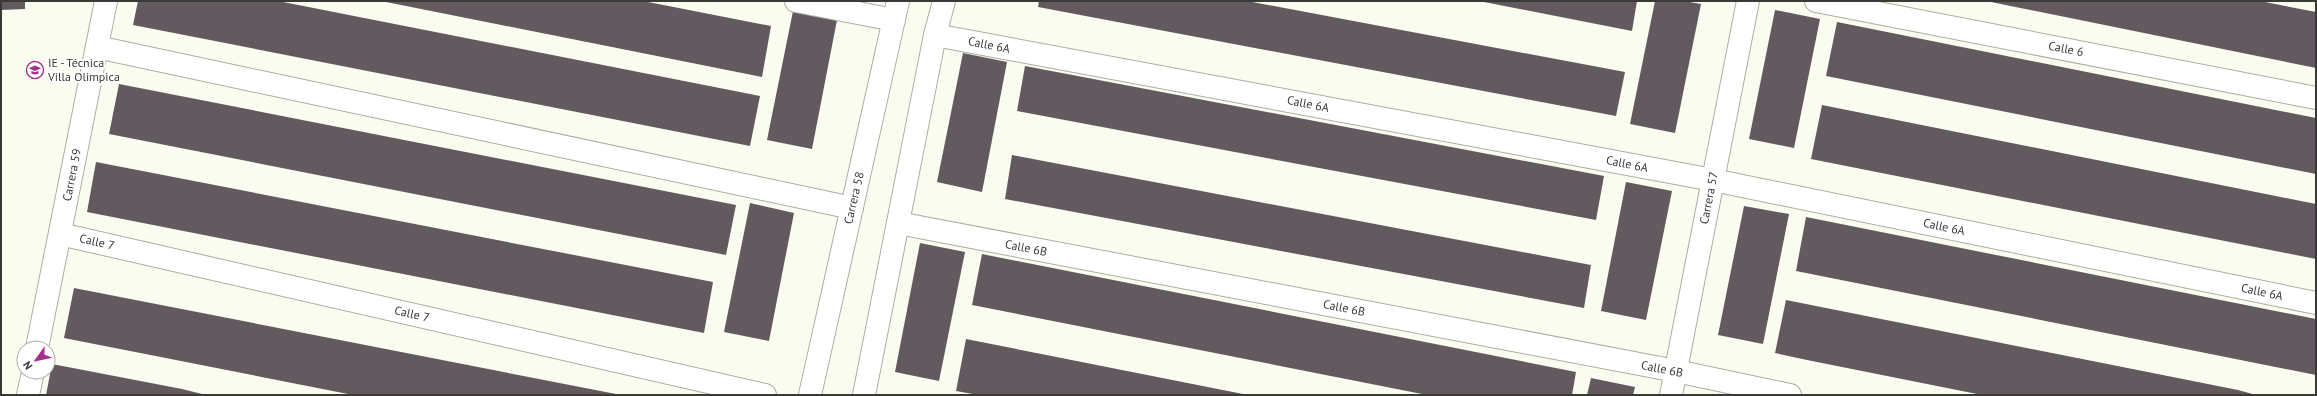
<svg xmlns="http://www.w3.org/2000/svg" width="2317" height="396" font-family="'PT Sans',sans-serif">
	<rect width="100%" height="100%" fill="#fafcf0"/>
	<g fill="#635a60">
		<path d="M 1,1 L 25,1 L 25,9 L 1,10 Z"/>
		<path d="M 138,1 L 278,1 L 760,96 L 750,146 L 133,25 Z"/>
		<path d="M 381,1 L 643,1 L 771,26 L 762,77 Z"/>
		<path d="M 1039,1 L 1247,1 L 1625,72 L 1616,116 L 1038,7 Z"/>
		<path d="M 1479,1 L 1637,1 L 1632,31 Z"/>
		<path d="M 1655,1 L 1684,1 L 1701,4 L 1675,133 L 1630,124 Z"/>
		<path d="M 1986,1 L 2260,1 L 2275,4 L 2316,12 L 2316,68 Z"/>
		<path d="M 1775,10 L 1820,19 L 1794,148 L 1749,139 Z"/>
		<path d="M 793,11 L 837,20 L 812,149 L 767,140 Z"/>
		<path d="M 1837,22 L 2316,118 L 2316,174 L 1826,76 Z"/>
		<path d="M 963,53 L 1007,62 L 982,192 L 937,182 Z"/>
		<path d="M 1025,66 L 1604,176 L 1596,220 L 1017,111 Z"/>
		<path d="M 119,84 L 736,205 L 726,255 L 109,134 Z"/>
		<path d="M 1822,105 L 2316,204 L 2316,259 L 1811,159 Z"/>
		<path d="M 1012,155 L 1591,265 L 1584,308 L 1005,199 Z"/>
		<path d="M 96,162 L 713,282 L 704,333 L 87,212 Z"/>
		<path d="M 1626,182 L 1672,191 L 1646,320 L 1601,311 Z"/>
		<path d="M 750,203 L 794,213 L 769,341 L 724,332 Z"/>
		<path d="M 1744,206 L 1789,214 L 1763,344 L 1718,335 Z"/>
		<path d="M 1806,217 L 2316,319 L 2316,375 L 1796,271 Z"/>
		<path d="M 920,243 L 965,252 L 939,381 L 895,372 Z"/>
		<path d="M 982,254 L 1576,372 L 1572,395 L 1427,395 L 972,305 Z"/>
		<path d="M 74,288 L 616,394 L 616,395 L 353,395 L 64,338 Z"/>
		<path d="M 1786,300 L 2238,390 L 2256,395 L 1982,395 L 1807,360 L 1775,353 Z"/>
		<path d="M 966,339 L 1243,394 L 1243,395 L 978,395 L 956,391 Z"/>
		<path d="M 52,364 L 182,389 L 206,395 L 46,395 Z"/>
		<path d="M 1591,378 L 1635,387 L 1633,395 L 1587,395 Z"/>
	</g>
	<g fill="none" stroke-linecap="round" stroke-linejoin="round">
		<g stroke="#acaea3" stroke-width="24">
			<g id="minor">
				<path d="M 796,1 L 894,20"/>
				<path d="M 1816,1 L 2316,98"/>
				<path d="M 935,35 L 1713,180 L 2316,303"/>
				<path d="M 97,47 L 852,208"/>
				<path d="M 898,223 L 1676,371 L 1790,395"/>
				<path d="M 60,234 L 765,395"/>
				<path d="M 37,348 L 106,1"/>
				<path d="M 28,395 L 33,372"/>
				<path d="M 810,395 L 898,1"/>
				<path d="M 864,395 L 935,35 L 944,1"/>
				<path d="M 1671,395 L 1748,1"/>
			</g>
		</g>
		<use href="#minor" stroke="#fff" stroke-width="22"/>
	</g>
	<defs>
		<g id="school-ring" transform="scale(0.9)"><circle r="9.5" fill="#fff" stroke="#a2308c" stroke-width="1.5"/><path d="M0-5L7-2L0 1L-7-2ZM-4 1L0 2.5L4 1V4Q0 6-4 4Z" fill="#a2308c"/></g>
	</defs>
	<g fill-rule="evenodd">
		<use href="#school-ring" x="35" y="70"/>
	</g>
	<g text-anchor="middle" stroke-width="4" stroke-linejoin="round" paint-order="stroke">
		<g font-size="12" fill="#393a36" stroke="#fff">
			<text transform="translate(989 45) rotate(11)" y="4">Calle 6A</text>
			<text transform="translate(2066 49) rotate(11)" y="4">Calle 6</text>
			<text transform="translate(1308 104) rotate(11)" y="4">Calle 6A</text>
			<text transform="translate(1627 164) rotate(11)" y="4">Calle 6A</text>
			<text transform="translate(72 175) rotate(-79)" y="4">Carrera 59</text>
			<text transform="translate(854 198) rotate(-77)" y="4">Carrera 58</text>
			<text transform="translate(1709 198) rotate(-79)" y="4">Carrera 57</text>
			<text transform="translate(1944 227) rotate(12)" y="4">Calle 6A</text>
			<text transform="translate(97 242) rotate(13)" y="4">Calle 7</text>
			<text transform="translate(1026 248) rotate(11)" y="4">Calle 6B</text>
			<text transform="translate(2262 292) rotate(12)" y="4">Calle 6A</text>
			<text transform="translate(1344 308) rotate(11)" y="4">Calle 6B</text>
			<text transform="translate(412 314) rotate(13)" y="4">Calle 7</text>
			<text transform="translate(1662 369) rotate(11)" y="4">Calle 6B</text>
		</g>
		<g font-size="12" fill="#393a36" stroke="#fff" text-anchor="start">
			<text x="48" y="67">IE - Técnica<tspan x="48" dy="14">Villa Olimpica</tspan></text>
		</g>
	</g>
	<rect width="2317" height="396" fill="none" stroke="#393a36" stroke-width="4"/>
	<g transform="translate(36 360) rotate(237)"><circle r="19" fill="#ffffff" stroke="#b0b0af"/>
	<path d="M0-3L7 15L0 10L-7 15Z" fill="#a2308c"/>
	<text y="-6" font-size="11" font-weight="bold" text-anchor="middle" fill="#393a36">N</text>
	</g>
</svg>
